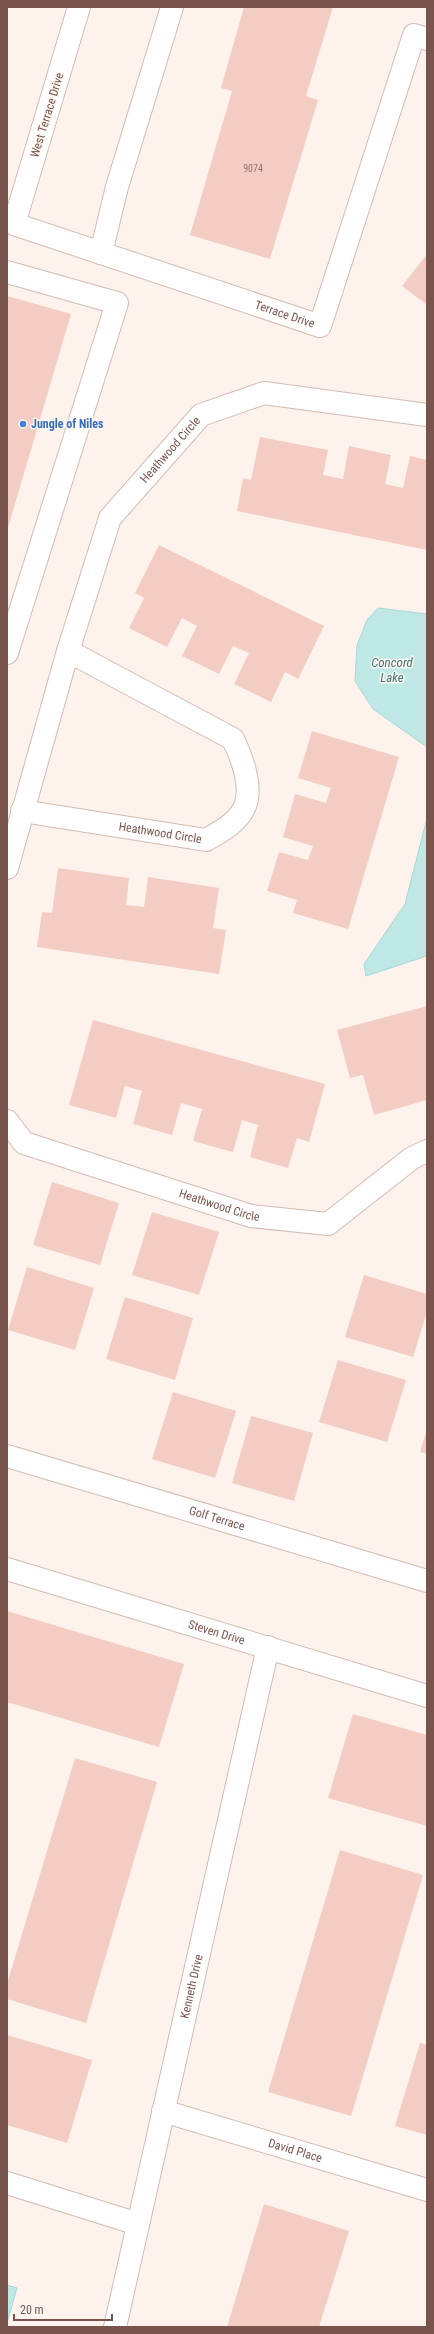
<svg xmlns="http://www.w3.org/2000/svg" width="434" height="2334" font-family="'Roboto Condensed',sans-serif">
	<rect width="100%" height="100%" fill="#fdf3ec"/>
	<g fill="#bfe8e5" stroke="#a5d9d7">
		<path d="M 378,608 L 427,614 L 427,747 L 373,709 L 355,681 L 357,645 L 367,620 Z"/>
		<path d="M 427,818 L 427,956 L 366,976 L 364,964 L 405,904 Z"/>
		<path d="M 7,2285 L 17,2288 L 7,2323 Z"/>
	</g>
	<g fill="#f3cdc3">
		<path d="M 244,7 L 333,7 L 306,96 L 318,100 L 270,259 L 190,235 L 232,91 L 221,88 Z"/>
		<path d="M 427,254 L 427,305 L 402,286 Z"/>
		<path d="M 7,296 L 71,314 L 7,531 Z"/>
		<path d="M 260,437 L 328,450 L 323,475 L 343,479 L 349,446 L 391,455 L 385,484 L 403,488 L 410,456 L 427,460 L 427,550 L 237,511 L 243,478 L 251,480 Z"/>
		<path d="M 159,545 L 324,626 L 298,679 L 285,672 L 271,702 L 234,684 L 249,653 L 233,646 L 219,674 L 182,656 L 197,626 L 182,618 L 167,647 L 129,628 L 144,598 L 135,593 Z"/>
		<path d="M 312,731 L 399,757 L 348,929 L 293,913 L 297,900 L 267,891 L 279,852 L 308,860 L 313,846 L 283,837 L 295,794 L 326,803 L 331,788 L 298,778 Z"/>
		<path d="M 58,868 L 129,878 L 126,905 L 144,907 L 148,877 L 219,888 L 213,928 L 226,930 L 219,974 L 37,947 L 42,912 L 52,913 Z"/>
		<path d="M 427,1006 L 427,1100 L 374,1115 L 363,1075 L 350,1078 L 337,1030 Z"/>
		<path d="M 93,1020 L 325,1084 L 309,1142 L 297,1138 L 288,1168 L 250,1157 L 258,1125 L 242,1120 L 233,1152 L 193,1141 L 202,1109 L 181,1103 L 172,1135 L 133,1124 L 142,1091 L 125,1086 L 116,1118 L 69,1105 Z"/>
		<path d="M 52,1182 L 119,1203 L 100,1265 L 33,1245 Z"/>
		<path d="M 152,1212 L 219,1232 L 199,1295 L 132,1275 Z"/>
		<path d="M 27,1267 L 94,1288 L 75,1350 L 8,1330 Z"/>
		<path d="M 364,1275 L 427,1294 L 427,1311 L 413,1357 L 345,1337 Z"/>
		<path d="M 125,1297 L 193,1318 L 175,1380 L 106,1359 Z"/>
		<path d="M 338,1360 L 406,1380 L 387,1442 L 319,1422 Z"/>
		<path d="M 173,1392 L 236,1411 L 215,1478 L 152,1459 Z"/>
		<path d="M 251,1416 L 313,1433 L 294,1501 L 232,1483 Z"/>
		<path d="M 427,1429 L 427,1454 L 420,1452 Z"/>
		<path d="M 7,1611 L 184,1664 L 159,1747 L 7,1702 Z"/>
		<path d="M 353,1714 L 427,1735 L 427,1826 L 328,1798 Z"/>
		<path d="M 75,1758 L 157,1782 L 86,2023 L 7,1999 L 7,1984 Z"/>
		<path d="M 340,1850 L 423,1875 L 351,2116 L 268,2092 Z"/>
		<path d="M 7,2035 L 92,2060 L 67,2143 L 7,2125 Z"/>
		<path d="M 420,2043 L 427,2045 L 427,2135 L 395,2126 Z"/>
		<path d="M 264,2204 L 349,2231 L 319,2327 L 227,2327 Z"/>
	</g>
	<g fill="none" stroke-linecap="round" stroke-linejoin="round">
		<g stroke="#d3bbb3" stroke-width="24">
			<g id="minor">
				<path id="s1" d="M 79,7 L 14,224 L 320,326 L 414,35 L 427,39"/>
				<path d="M 101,253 L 117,187 L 172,7"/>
				<path d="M 7,272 L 117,303 L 7,653"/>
				<path id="s2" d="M 22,811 L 206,840 C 220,832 239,822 245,806 C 253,786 241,756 233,739 L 68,651"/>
				<path id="s3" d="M 7,868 L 68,651 L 110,518 L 201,415 L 264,393 L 427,415"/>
				<path id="s4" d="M 7,1121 L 24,1143 L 251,1216 L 328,1224 L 412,1158 L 427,1151"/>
				<path id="s5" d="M 7,1456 L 427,1581"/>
				<path id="s6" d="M 7,1569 L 427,1696"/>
				<path id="s7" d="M 163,2111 L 427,2190"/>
				<path d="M 7,2183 L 138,2224"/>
				<path id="s8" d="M 115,2327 L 268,1647"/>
			</g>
		</g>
		<use href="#minor" stroke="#fff" stroke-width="22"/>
	</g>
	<circle fill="#3f7fe0" stroke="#fff8f3" stroke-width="1.5" cx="23" cy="424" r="4"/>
	<g text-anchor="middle" stroke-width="3" stroke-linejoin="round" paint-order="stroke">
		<g font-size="10" fill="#98726a">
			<text x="253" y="172">9074</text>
		</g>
		<g font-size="12" fill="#79544d" stroke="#fff8f3">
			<text transform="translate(47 115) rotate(-73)" y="4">West Terrace Drive</text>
			<text dy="4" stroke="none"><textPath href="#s1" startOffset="512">Terrace Drive</textPath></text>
			<text dy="4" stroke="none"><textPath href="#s3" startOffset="456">Heathwood Circle</textPath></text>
			<text dy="4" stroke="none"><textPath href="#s2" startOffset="140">Heathwood Circle</textPath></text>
			<text dy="4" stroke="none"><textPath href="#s4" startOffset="233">Heathwood Circle</textPath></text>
			<text dy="4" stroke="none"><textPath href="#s5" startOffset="219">Golf Terrace</textPath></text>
			<text dy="4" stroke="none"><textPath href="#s6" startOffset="219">Steven Drive</textPath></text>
			<text dy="4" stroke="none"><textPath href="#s8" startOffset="349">Kenneth Drive</textPath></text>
			<text dy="4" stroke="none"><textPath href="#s7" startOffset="138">David Place</textPath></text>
		</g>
		<g font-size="12" font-weight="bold" fill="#366cbe" stroke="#fff8f3" text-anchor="start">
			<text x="31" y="428">Jungle of Niles</text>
		</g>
		<g font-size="13" font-style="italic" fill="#3d7674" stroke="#fff8f3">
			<text x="392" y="667">Concord<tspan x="392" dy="15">Lake</tspan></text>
		</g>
	</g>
	<rect width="434" height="2334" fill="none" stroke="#79544d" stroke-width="16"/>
	<path d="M14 2314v6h98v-6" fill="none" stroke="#79544d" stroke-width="2"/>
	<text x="20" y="2314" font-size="12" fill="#79544d" stroke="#fff8f3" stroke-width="3" paint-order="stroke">20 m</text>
</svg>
